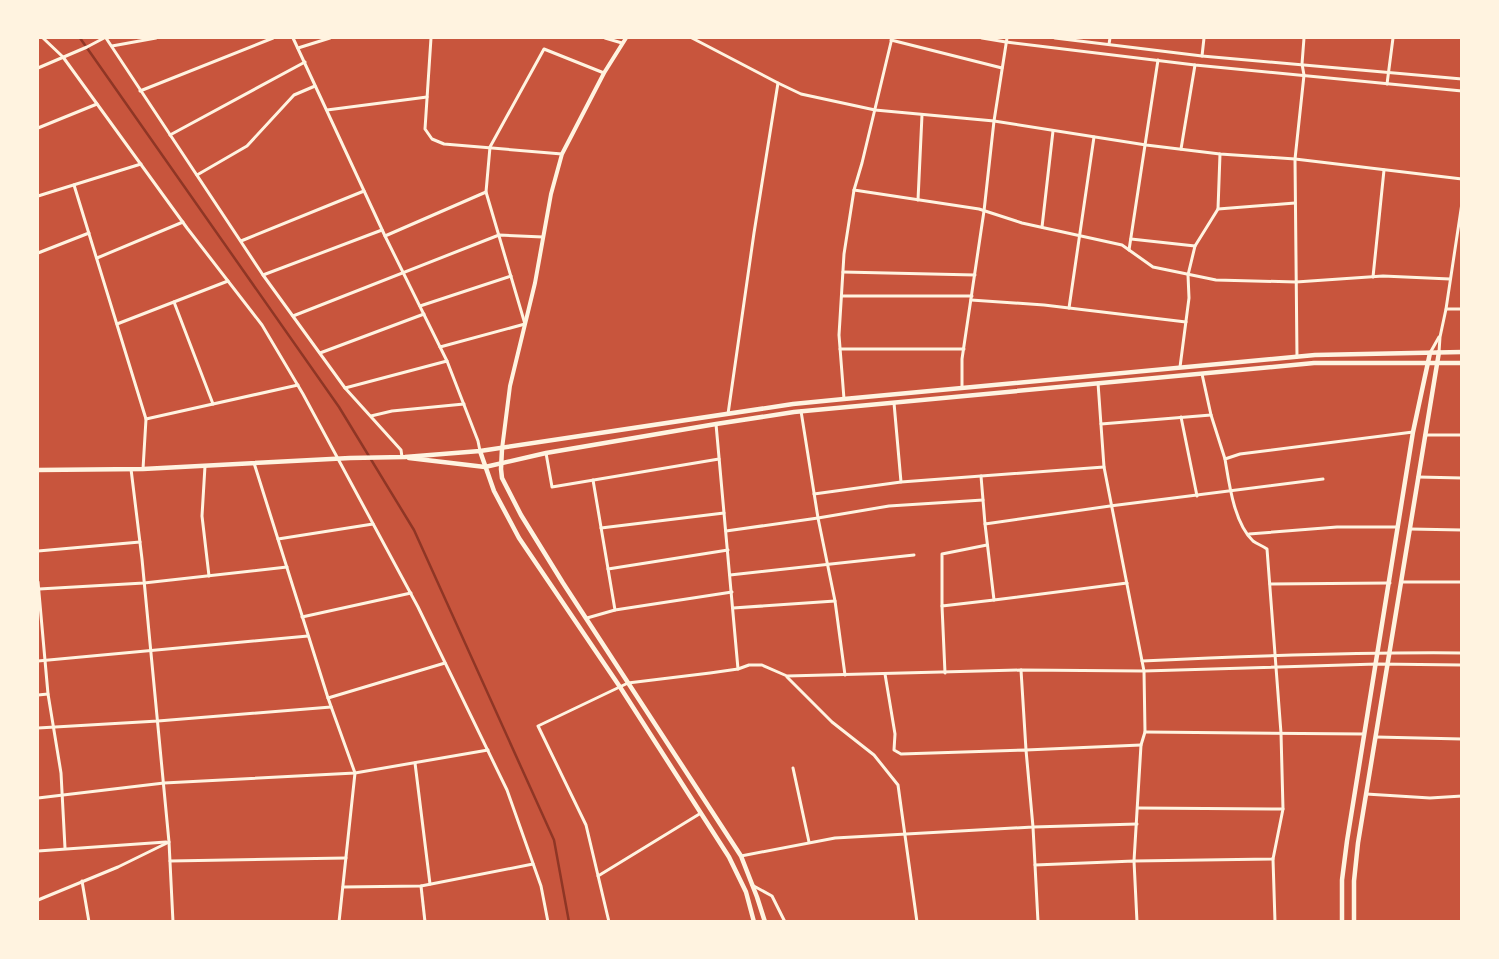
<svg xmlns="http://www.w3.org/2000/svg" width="1499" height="959" font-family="'Noto Sans',sans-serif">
	<rect width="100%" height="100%" fill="#c8553d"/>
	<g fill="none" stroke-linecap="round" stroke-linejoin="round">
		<path stroke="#8f3625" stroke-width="2.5" d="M 80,38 L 339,407 L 414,530 L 554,840 L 569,922"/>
		<g stroke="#fff3e0" stroke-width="3">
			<path d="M 43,38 L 63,57 L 187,228 L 262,325 L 303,394 L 418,607 L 507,790 L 541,886 L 548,922"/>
			<path d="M 106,38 L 263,275 L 345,388 L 401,450 L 402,457"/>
			<path d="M 293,38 L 385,236 L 447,361 L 478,441 L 480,451"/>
			<path d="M 431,38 L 425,129 L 432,139 L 444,144 L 562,154"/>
			<path d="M 605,38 L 622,43"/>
			<path d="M 692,38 L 778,83 L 801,94 L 875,110 L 994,121 L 1146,145 L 1220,154 L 1295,159 L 1462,179"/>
			<path d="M 982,38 L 1006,42 L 1195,65 L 1462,91"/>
			<path d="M 1055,38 L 1202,56 L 1462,79"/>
			<path d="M 891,40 L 1002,68"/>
			<path d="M 1109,44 L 1110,38"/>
			<path d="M 112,46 L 156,38"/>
			<path d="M 298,48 L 330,38"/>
			<path d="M 1202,56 L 1204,38"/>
			<path d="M 38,68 L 87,47 L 104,38"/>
			<path d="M 1387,84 L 1393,38"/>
			<path d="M 140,91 L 273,38"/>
			<path d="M 327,110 L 427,97"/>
			<path d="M 38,128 L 97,104"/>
			<path d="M 170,135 L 305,62"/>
			<path d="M 1181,149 L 1195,65"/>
			<path d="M 197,175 L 247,146 L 294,95 L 315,86"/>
			<path d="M 74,185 L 146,419 L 143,469"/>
			<path d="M 854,190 L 979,209 L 1022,223 L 1122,245 L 1153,267 L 1216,280 L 1296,282 L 1383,276 L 1450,279"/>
			<path d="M 38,196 L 141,164"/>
			<path d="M 918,200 L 922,115"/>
			<path d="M 1218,209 L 1220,154"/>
			<path d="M 1042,227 L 1053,131"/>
			<path d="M 385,236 L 486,192"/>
			<path d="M 1131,239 L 1195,246"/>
			<path d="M 241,241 L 364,191"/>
			<path d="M 1129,250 L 1158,60"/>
			<path d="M 38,253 L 89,233"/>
			<path d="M 97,258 L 183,222"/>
			<path d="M 843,272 L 975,275"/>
			<path d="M 263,275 L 382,230"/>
			<path d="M 1373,277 L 1384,170"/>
			<path d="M 842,296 L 972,296"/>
			<path d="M 971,300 L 1044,305 L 1186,322"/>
			<path d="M 174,302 L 213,404"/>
			<path d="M 420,306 L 511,276"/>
			<path d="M 1069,308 L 1094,137"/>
			<path d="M 1446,309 L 1462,309"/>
			<path d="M 293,316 L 499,235 L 543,237"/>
			<path d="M 117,324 L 228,281"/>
			<path d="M 440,347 L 525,324 L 486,192 L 490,147 L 544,49 L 604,73"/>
			<path d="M 840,349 L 964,349"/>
			<path d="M 1439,352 L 1440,337 L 1446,309 L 1462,203"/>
			<path d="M 320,353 L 424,314"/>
			<path d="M 1430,353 L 1439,337"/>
			<path d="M 1297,357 L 1295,159 L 1304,75 L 1302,64 L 1304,38"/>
			<path d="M 1180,367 L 1189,298 L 1188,275 L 1195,246 L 1218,209 L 1295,203"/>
			<path d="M 1202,374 L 1211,415 L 1225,459"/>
			<path d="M 1098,383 L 1104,467 L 1144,671 L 1145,732 L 1141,745 L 1134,861 L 1273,859 L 1283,809 L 1281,733 L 1267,549 C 1263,546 1257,544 1253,541 C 1234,523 1229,483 1225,459 L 1240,454 L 1413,432"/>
			<path d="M 962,387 L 962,359 L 984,211 L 994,121 L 1007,38"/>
			<path d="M 345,388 L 447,361"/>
			<path d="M 844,399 L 839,335 L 844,254 L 854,190 L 862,163 L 892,38"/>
			<path d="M 801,411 L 818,518 L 835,601 L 845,675"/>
			<path d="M 728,414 L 754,233 L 778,83"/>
			<path d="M 371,416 L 392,411 L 464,404"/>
			<path d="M 1181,417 L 1197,496"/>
			<path d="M 146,419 L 298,385"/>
			<path d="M 716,424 L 738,669"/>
			<path d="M 1101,424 L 1211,415"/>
			<path d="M 1425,435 L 1462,435"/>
			<path d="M 546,453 L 552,487 L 719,459"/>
			<path d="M 254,463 L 328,698 L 355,773 L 339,922"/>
			<path d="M 205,466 L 202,516 L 209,576"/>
			<path d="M 131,469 L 142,559 L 169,842 L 173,922"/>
			<path d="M 981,476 L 985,524 L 1110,506 L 1323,479"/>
			<path d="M 1418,477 L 1462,478"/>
			<path d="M 901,482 L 1104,467"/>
			<path d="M 814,494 L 901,482 L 894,403"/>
			<path d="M 985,524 L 994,600 L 1127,583"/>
			<path d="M 601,528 L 724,513"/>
			<path d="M 1410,529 L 1462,530"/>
			<path d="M 726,531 L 818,518 L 889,506 L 983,500"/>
			<path d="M 1249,534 L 1337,527 L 1398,527"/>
			<path d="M 278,539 L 373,524"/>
			<path d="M 987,545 L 942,554 L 942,606 L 994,600"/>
			<path d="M 38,551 L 140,542"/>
			<path d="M 608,569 L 728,550"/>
			<path d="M 730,575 L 914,555"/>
			<path d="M 38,582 L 48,694 L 61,773 L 65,848"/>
			<path d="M 1402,582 L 1462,582"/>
			<path d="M 1270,584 L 1390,583"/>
			<path d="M 39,589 L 144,583 L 287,567"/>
			<path d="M 942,606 L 945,673"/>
			<path d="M 733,608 L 835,601"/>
			<path d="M 615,610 L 732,592"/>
			<path d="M 302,617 L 411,593"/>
			<path d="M 587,618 L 615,610 L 593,480"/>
			<path d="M 38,661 L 308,636"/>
			<path d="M 1142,661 C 1249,656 1355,652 1462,653"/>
			<path d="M 1021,670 L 1026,750 L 1141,745"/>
			<path d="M 787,677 L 832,722 L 874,755 L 898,785 L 917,922"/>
			<path d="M 38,695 L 48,694"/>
			<path d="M 328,698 L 445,663"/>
			<path d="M 38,728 L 158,721 L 331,707"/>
			<path d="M 1145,732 L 1364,734"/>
			<path d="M 1376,737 L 1462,739"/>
			<path d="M 415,763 L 430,884"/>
			<path d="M 793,768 L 809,842"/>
			<path d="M 1366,794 L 1430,798 L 1462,796"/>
			<path d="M 38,798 L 164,783 L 355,773 L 488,750"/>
			<path d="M 1138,808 L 1283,809"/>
			<path d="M 38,851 L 166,842"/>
			<path d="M 741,856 L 835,838 L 1033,827 L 1026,750 L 901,754 L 894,750 L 895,734 L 885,674"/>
			<path d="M 1273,859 L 1275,922"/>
			<path d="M 170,861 L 346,858"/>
			<path d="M 1035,865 L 1134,861 L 1137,922"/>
			<path d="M 598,876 L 701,813"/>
			<path d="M 82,881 L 89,922"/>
			<path d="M 752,885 L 772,896 L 785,922"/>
			<path d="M 421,886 L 425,922"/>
			<path d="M 343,887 L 421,886 L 533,864"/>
			<path d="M 38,900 L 118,867 L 169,842"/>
			<path d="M 609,922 L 586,825 L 538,726 L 628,683 L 710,673 L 738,669 L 749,665 L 762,665 L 787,676 L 1021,670 L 1144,671 L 1377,664 L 1462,665"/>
			<path d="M 1038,922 L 1033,827 L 1137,824"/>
		</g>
		<path stroke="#fff3e0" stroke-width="4" d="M 502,449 L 510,386 L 535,283 L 551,194 L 562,154 L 604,73 L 626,38"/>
		<g stroke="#fff3e0" stroke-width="4.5">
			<path d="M 502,449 L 501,469 L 502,478 L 521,515 L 563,583 L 741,856 L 757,897 L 765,922"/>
			<path d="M 480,451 L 494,491 L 519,538 L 620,687 L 729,857 L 746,892 L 754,922"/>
			<path d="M 409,458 L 485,467 L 546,453 L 716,424 L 794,412 L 1314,363 L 1462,363"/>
			<path d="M 38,470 L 143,469 L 350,458 L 405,457 L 480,451 L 793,404 L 844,399 L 1315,355 L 1462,352"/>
			<path d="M 1342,922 L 1342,880 L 1347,841 L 1413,432 L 1430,353"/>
			<path d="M 1354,922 L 1354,881 L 1358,843 L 1439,352"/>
		</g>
	</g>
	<rect width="1499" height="959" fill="none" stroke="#fff3e0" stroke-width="78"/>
</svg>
